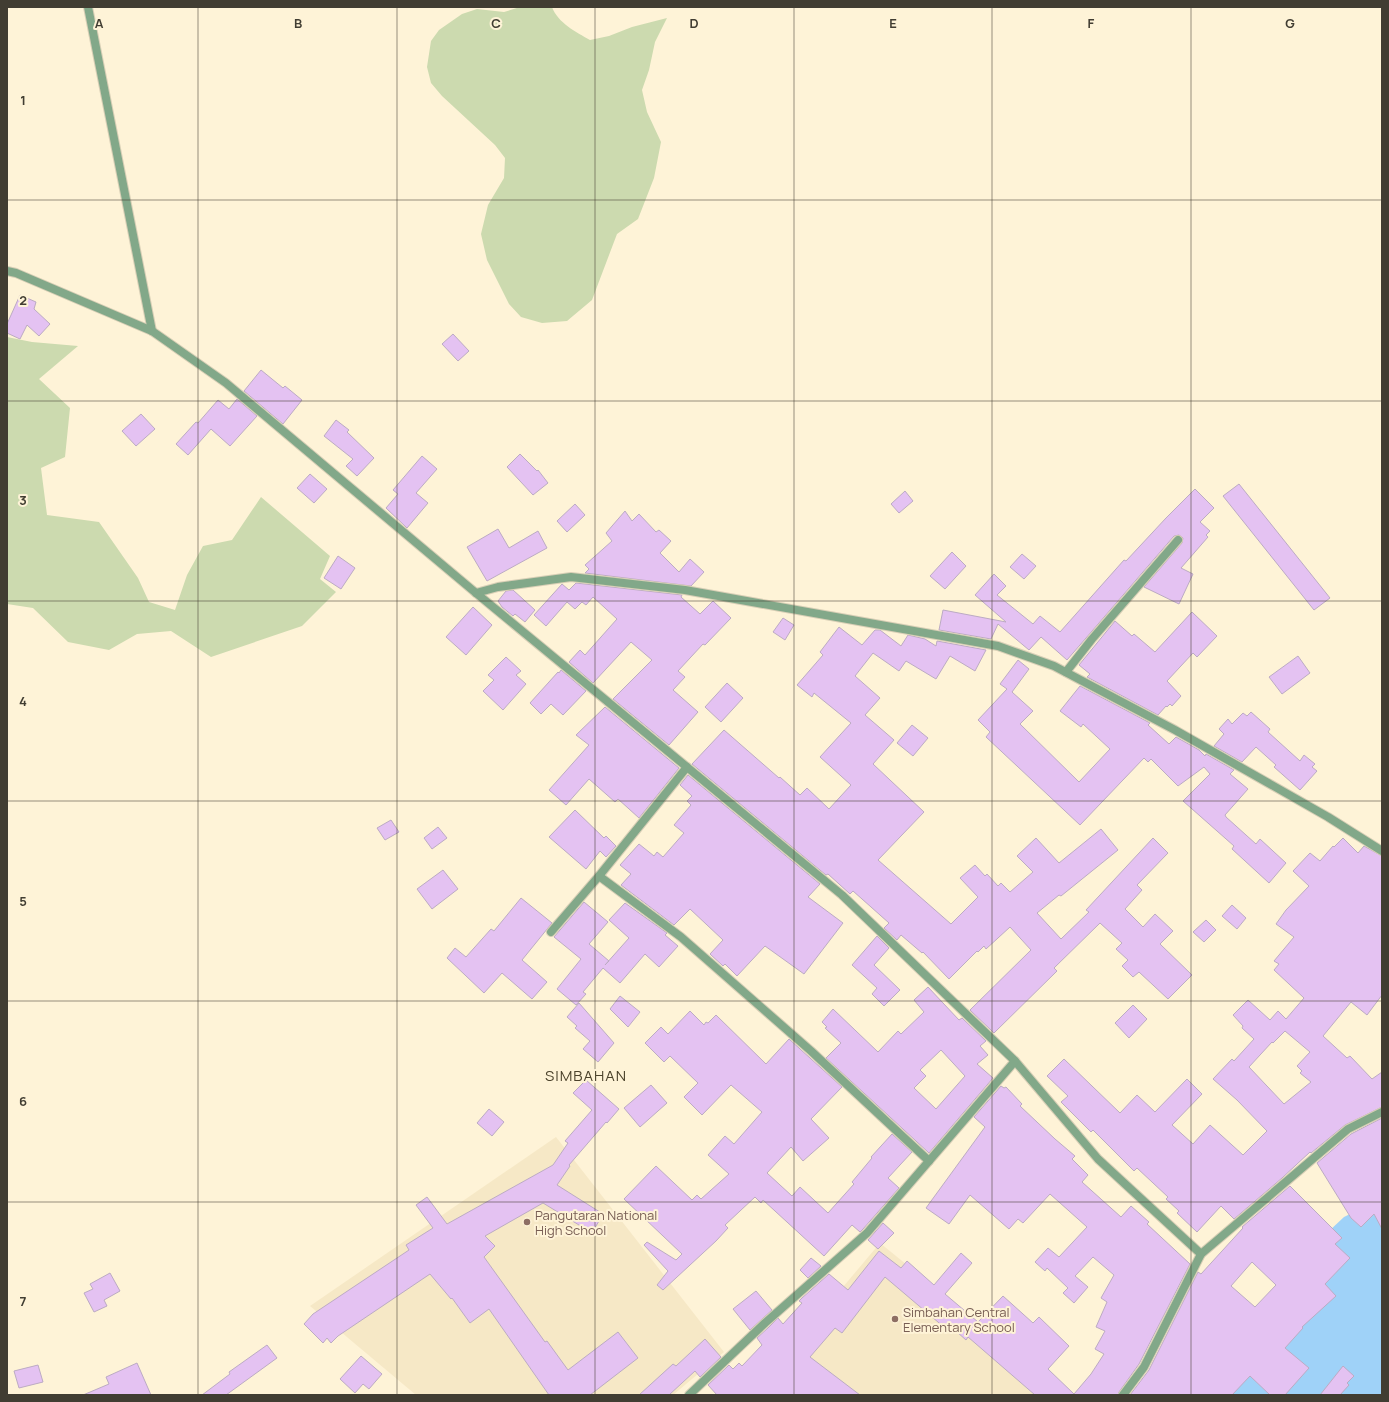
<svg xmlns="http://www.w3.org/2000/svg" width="1389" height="1402" font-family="Manrope,sans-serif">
	<rect width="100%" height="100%" fill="#fef3d7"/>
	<g fill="#f6e8c6">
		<path d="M 556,1137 L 724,1352 L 673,1395 L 416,1395 L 310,1306 Z"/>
		<path d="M 880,1243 L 1067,1395 L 752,1395 Z"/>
	</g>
	<g fill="#ccdaaf">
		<path d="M 520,7 L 552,7 C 558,23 576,32 590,40 L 609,36 L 632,27 L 667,18 L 655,42 L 649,70 L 642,90 L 647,112 L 661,142 L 654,178 L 638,219 L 617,234 L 592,300 L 567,321 L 542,323 L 521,317 L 509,304 L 487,260 L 481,234 L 488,205 L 504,178 L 505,158 L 495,145 L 442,96 L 431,83 L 427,67 L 431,41 L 439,30 L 462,14 L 477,9 L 504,12 Z"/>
		<path d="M 7,337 L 32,342 L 78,346 L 39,379 L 70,408 L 65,457 L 41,468 L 47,515 L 99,522 L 138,578 L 149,602 L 175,610 L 187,575 L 203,546 L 232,540 L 261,497 L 330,556 L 320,579 L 336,592 L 302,626 L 211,657 L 171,631 L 137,634 L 109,650 L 68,642 L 33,608 L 7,604 Z"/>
	</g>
	<path fill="#9fd2f8" d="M 1382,1198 L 1382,1395 L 1156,1395 L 1236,1367 L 1312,1247 L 1344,1217 Z"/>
	<g fill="#e4c2f2" stroke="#bcabc3" fill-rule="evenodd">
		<path d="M 20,295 L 36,302 L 34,309 L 50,324 L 39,336 L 27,325 L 20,339 L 7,333 L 7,324 Z"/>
		<path d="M 453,334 L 469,351 L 458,361 L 442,344 Z"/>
		<path d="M 261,370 L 283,388 L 285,386 L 302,400 L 283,424 L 244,391 Z"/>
		<path d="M 237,399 L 257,416 L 230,446 L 211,429 L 188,455 L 176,444 L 196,422 L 198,423 L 218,400 L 229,409 Z"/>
		<path d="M 141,414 L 155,429 L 136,446 L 122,431 Z"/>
		<path d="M 336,420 L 349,430 L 347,432 L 374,458 L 357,476 L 346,466 L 353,459 L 324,436 Z"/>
		<path d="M 520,454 L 537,471 L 538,470 L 548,483 L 533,495 L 507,467 Z"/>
		<path d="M 422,456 L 437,469 L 416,493 L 428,503 L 407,528 L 386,508 L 398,494 L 393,490 Z"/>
		<path d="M 310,474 L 327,489 L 314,503 L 297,488 Z"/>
		<path d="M 1239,484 L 1330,598 L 1314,610 L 1223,496 Z"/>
		<path d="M 1195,489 L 1214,508 L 1200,522 L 1210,531 L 1206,535 L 1208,537 L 1181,568 L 1193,574 L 1179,604 L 1144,587 L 1182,543 L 1183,538 L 1179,535 L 1174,536 L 1067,660 L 1041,637 L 1029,650 L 998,624 L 991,639 L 939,630 L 943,610 L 1006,622 L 975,595 L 994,574 L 1006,586 L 997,595 L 1033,624 L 1040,616 L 1060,632 L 1124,560 L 1126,561 L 1166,518 Z"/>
		<path d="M 905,491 L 913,501 L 899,513 L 891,504 Z"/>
		<path d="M 575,504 L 585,515 L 567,532 L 557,521 Z"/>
		<path d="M 625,511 L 632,521 L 639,514 L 656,532 L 659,530 L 671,541 L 660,553 L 679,572 L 690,559 L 704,572 L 691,586 L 585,573 L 589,569 L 585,565 L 612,541 L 606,533 Z"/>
		<path d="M 498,529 L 509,548 L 538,531 L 547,548 L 487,581 L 467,547 Z"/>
		<path d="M 952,552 L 966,566 L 945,589 L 930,576 Z"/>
		<path d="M 1022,554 L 1036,566 L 1024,579 L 1010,567 Z"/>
		<path d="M 338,556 L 355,568 L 341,589 L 324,578 Z"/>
		<path d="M 576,583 L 682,595 L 681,597 L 700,614 L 713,601 L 731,618 L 705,645 L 703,644 L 678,671 L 685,677 L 673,690 L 698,712 L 669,745 L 613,699 L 652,660 L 631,642 L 593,683 L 569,662 L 580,650 L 585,655 L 617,619 L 593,597 L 586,605 L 582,602 L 575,609 L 567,602 L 546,626 L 534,615 L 562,584 L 569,590 Z"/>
		<path d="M 513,590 L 535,610 L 525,622 L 515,614 L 513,616 L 502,607 L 498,601 L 506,591 Z"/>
		<path d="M 473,607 L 492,625 L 466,655 L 446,637 Z"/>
		<path d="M 1192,612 L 1217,636 L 1197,657 L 1193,653 L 1167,681 L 1181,696 L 1172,706 L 1170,704 L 1167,707 L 1166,706 L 1158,715 L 1087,677 L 1090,674 L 1079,665 L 1115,621 L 1132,636 L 1134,634 L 1155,652 Z"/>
		<path d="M 783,618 L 794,625 L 785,640 L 773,632 Z"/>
		<path d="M 839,627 L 862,645 L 875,630 L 880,630 L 901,646 L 908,635 L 925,639 L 936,646 L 937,641 L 986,650 L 975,671 L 950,656 L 936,679 L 906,661 L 899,671 L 873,653 L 855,676 L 880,698 L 865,715 L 894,740 L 873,764 L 924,812 L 878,860 L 951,924 L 978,897 L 960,878 L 975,865 L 985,876 L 987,874 L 998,886 L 1001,883 L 1010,892 L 1033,872 L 1017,856 L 1036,838 L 1059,863 L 1101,829 L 1118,850 L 1061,896 L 1059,895 L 1037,913 L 1061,939 L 1089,912 L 1086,910 L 1153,838 L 1168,853 L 1137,885 L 1142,890 L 1125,909 L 1143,927 L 1155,914 L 1173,931 L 1160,944 L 1192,975 L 1168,999 L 1139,972 L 1133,977 L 1122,966 L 1128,960 L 1116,949 L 1122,943 L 1100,923 L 1054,968 L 1057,971 L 994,1033 L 970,1010 L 1031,950 L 1010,927 L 986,949 L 984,946 L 978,952 L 977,951 L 949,979 L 923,952 L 922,953 L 901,935 L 897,940 L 884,928 L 889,923 L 853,891 L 850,894 L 828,874 L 826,875 L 692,764 L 724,730 L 779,778 L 780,777 L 800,795 L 807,788 L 829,809 L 851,785 L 820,757 L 851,723 L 814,693 L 812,697 L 797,685 L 823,655 L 820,652 Z"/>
		<path d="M 1298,656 L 1310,673 L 1282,694 L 1269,677 Z"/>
		<path d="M 506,657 L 521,671 L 516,675 L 526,684 L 503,710 L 483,691 L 494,680 L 488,675 Z"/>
		<path d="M 1018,660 L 1029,669 L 1012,692 L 1033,711 L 1020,724 L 1079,782 L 1110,749 L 1083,724 L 1081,727 L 1060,711 L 1080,686 L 1150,723 L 1148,725 L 1169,744 L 1176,737 L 1199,750 L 1205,756 L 1206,754 L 1234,770 L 1230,774 L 1248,789 L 1225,815 L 1226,817 L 1256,844 L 1260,839 L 1286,863 L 1269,883 L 1232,849 L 1234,846 L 1183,801 L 1210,774 L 1204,767 L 1178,786 L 1151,759 L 1148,762 L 1144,758 L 1080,825 L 986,737 L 990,732 L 978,720 L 1007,689 L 1000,684 Z"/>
		<path d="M 561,670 L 586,691 L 563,715 L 551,704 L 541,714 L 530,703 L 558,672 L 559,673 Z"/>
		<path d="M 727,683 L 743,698 L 721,722 L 705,707 Z"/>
		<path d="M 605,707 L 679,768 L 639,818 L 618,799 L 615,802 L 589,779 L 566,805 L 549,790 L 589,745 L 576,735 Z"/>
		<path d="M 1251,712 L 1270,729 L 1268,732 L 1300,761 L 1304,755 L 1315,764 L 1312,767 L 1317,771 L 1300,790 L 1274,767 L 1276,765 L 1256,747 L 1242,762 L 1214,746 L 1224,734 L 1219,729 L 1228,719 L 1232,724 L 1243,713 L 1247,716 Z"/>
		<path d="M 912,725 L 928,738 L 913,756 L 897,743 Z"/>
		<path d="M 688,775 L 820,884 L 808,897 L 843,923 L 804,974 L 765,946 L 737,976 L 725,964 L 723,966 L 710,954 L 723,940 L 690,909 L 674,925 L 621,885 L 631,874 L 620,865 L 639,844 L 654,856 L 657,852 L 663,857 L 684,833 L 674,825 L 691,805 L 687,801 L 692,796 L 680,785 Z"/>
		<path d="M 575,810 L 604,838 L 606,836 L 616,846 L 606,857 L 600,851 L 586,869 L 549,837 Z"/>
		<path d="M 391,820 L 399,832 L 385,840 L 377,828 Z"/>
		<path d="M 438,827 L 447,838 L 432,849 L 424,838 Z"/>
		<path d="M 1343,838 L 1358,853 L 1364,846 L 1382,856 L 1382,995 L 1367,1015 L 1351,1002 L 1323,1036 L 1347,1058 L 1350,1056 L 1372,1079 L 1382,1072 L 1382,1107 L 1345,1125 L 1311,1153 L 1310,1152 L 1282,1178 L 1234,1219 L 1221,1206 L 1197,1232 L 1177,1213 L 1179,1211 L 1166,1199 L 1168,1197 L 1137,1168 L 1134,1171 L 1093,1130 L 1091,1132 L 1061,1102 L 1068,1096 L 1047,1076 L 1064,1059 L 1120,1113 L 1137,1095 L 1155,1112 L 1187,1079 L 1202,1094 L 1172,1125 L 1193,1144 L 1210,1125 L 1243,1155 L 1267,1131 L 1237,1100 L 1213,1079 L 1232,1059 L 1234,1061 L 1254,1039 L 1242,1028 L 1243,1026 L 1233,1015 L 1248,1000 L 1270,1020 L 1278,1011 L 1286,1019 L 1304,998 L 1274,970 L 1279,964 L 1274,961 L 1294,937 L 1276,924 L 1286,910 L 1309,886 L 1293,871 L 1310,853 L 1320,861 L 1333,846 L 1334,847 ZM 1285,1031 L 1310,1052 L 1297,1066 L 1302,1071 L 1300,1073 L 1311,1082 L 1284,1104 L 1249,1067 L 1272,1042 L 1273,1043 Z"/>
		<path d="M 443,870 L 458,889 L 432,909 L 417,889 Z"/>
		<path d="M 521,898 L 552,923 L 522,960 L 547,982 L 532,999 L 502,973 L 484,993 L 447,958 L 455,948 L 466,957 L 491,929 L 494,931 Z"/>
		<path d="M 584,902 L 608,922 L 589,944 L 609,961 L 605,965 L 629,938 L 609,920 L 625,903 L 667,933 L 665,935 L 678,946 L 659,967 L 645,954 L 620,983 L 603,968 L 583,992 L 586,994 L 576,1005 L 557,989 L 581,959 L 554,937 Z"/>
		<path d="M 1232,905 L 1246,918 L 1237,929 L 1222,916 Z"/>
		<path d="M 1206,920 L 1216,930 L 1204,942 L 1193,932 Z"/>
		<path d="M 877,936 L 889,948 L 874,965 L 900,990 L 884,1006 L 872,994 L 877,988 L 852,965 Z"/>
		<path d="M 928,987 L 959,1020 L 962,1018 L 986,1041 L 980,1046 L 988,1055 L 977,1064 L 993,1078 L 929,1153 L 826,1058 L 841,1043 L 825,1028 L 827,1027 L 822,1022 L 833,1009 L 878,1052 L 898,1031 L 901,1034 L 924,1012 L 914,1000 ZM 941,1050 L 965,1076 L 936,1109 L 914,1088 L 926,1076 L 920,1070 Z"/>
		<path d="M 620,996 L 640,1012 L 628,1027 L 610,1009 Z"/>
		<path d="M 579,1003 L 614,1043 L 598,1062 L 583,1049 L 590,1041 L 575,1028 L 577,1026 L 567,1017 Z"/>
		<path d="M 1133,1005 L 1147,1019 L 1129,1038 L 1115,1023 Z"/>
		<path d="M 690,1011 L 704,1025 L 706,1022 L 708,1023 L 716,1015 L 766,1064 L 789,1039 L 842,1087 L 811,1119 L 829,1138 L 803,1161 L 791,1147 L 767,1173 L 792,1196 L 800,1187 L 828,1213 L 854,1184 L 852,1182 L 872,1158 L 871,1157 L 892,1134 L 912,1152 L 888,1178 L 899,1188 L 863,1229 L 860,1232 L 852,1225 L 824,1256 L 763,1200 L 761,1203 L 755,1197 L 725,1225 L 728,1228 L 716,1241 L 663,1290 L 657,1285 L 668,1271 L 644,1245 L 647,1242 L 676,1260 L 682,1254 L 624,1199 L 656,1166 L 692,1200 L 697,1195 L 701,1199 L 729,1174 L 708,1155 L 725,1136 L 734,1144 L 762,1112 L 731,1085 L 702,1115 L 684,1097 L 698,1083 L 670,1056 L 664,1062 L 645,1043 L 661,1027 L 668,1034 Z"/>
		<path d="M 586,1080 L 619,1109 L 607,1123 L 606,1122 L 569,1165 L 570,1166 L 557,1185 L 603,1214 L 592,1233 L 543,1203 L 485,1236 L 495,1246 L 484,1257 L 545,1342 L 547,1341 L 568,1370 L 618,1332 L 638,1358 L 590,1395 L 549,1395 L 489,1309 L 470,1323 L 452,1298 L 451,1299 L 430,1274 L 338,1336 L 331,1343 L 327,1338 L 323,1343 L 304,1324 L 313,1314 L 409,1250 L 406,1245 L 433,1228 L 416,1205 L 427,1197 L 447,1224 L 553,1165 L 568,1143 L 565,1141 L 592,1110 L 573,1093 Z"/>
		<path d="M 651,1085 L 667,1103 L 640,1127 L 624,1108 Z"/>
		<path d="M 1001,1086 L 1004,1088 L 1006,1087 L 1022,1104 L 1020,1106 L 1055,1139 L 1075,1156 L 1072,1159 L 1088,1175 L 1082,1182 L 1121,1217 L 1131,1206 L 1149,1222 L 1147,1224 L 1190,1264 L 1139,1364 L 1119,1392 L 1118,1395 L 1035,1395 L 968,1337 L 966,1340 L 948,1324 L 945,1328 L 885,1277 L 842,1333 L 835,1328 L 810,1357 L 860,1395 L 717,1395 L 708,1385 L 729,1365 L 733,1369 L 739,1363 L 742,1366 L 762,1345 L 757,1338 L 769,1327 L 778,1318 L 783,1324 L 802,1303 L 799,1301 L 802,1298 L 829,1274 L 848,1290 L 879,1251 L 901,1268 L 907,1261 L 934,1285 L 961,1253 L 972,1263 L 945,1294 L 978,1322 L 1003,1296 L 1033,1323 L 1039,1317 L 1069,1346 L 1048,1369 L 1074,1394 L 1091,1374 L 1104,1354 L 1095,1349 L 1105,1331 L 1096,1327 L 1107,1302 L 1101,1298 L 1114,1275 L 1093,1257 L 1075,1276 L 1088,1287 L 1074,1303 L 1063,1293 L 1068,1288 L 1047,1268 L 1045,1271 L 1035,1262 L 1048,1248 L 1059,1257 L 1087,1227 L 1050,1194 L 1023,1223 L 1018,1219 L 1009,1229 L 970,1195 L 949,1224 L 926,1208 L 985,1127 L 974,1117 Z"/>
		<path d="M 489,1109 L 504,1122 L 492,1136 L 477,1123 Z"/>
		<path d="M 1382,1118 L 1382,1229 L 1374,1214 L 1361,1227 L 1351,1218 L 1317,1163 L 1351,1134 Z"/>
		<path d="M 1290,1186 L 1342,1238 L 1335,1244 L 1350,1258 L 1325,1284 L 1336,1296 L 1302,1327 L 1303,1328 L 1285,1348 L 1309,1368 L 1285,1395 L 1270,1395 L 1250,1376 L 1232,1395 L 1130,1395 L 1149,1370 L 1198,1272 L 1201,1274 L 1243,1228 L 1242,1227 ZM 1252,1262 L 1276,1285 L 1255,1307 L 1231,1286 Z"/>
		<path d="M 883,1223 L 894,1233 L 878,1249 L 868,1240 Z"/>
		<path d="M 811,1258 L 821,1266 L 808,1278 L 800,1270 Z"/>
		<path d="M 110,1273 L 120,1291 L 104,1300 L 107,1306 L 94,1312 L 84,1293 L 93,1289 L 90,1284 Z"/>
		<path d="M 756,1291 L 772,1310 L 750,1330 L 733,1309 Z"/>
		<path d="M 705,1339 L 721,1357 L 700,1377 L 695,1371 L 669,1395 L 639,1395 L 673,1364 L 676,1366 Z"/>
		<path d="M 267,1345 L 277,1358 L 226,1395 L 202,1395 L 230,1374 L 229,1372 Z"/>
		<path d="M 361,1356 L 382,1374 L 369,1389 L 363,1384 L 355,1393 L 340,1379 Z"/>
		<path d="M 137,1363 L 151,1395 L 83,1395 L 109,1384 L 106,1377 Z"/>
		<path d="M 38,1365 L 43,1382 L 19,1388 L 14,1371 Z"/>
		<path d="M 1343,1366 L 1354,1376 L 1347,1383 L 1349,1385 L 1340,1395 L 1320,1395 Z"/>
	</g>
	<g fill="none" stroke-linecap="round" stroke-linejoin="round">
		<g stroke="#d8cfb6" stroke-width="10">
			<g id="minor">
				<path d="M 88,7 L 152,331"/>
				<path d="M 7,271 L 16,273 L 152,331 L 226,383 L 476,593 L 842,895 L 1015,1061 L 1098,1159 L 1201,1254"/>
				<path d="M 476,593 L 498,587 L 571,577 L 685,590 L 998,646 L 1054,666 L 1175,730 L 1328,817 L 1382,851"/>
				<path d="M 1066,672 L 1092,639 L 1178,540"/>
				<path d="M 599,876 L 681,937 L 811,1051 L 929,1161"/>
				<path d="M 551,932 L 599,876 L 687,767"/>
				<path d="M 689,1395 L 765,1323 L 867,1233 L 1015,1061"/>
				<path d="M 1123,1395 L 1144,1367 L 1201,1254 L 1348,1129 L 1382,1112"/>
			</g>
		</g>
		<use href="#minor" stroke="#82a889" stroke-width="8"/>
	</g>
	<path fill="none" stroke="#413d32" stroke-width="1" stroke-opacity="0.55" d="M 198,7 L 198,1395M 397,7 L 397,1395M 595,7 L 595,1395M 794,7 L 794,1395M 992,7 L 992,1395M 1191,7 L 1191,1395M 7,200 L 1382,200M 7,401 L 1382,401M 7,601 L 1382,601M 7,801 L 1382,801M 7,1001 L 1382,1001M 7,1202 L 1382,1202"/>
	<g fill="#8d6e63" stroke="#fef3d7" stroke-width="1.5">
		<circle cx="527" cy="1222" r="4"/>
		<circle cx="895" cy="1319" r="4"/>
	</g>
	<g text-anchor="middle" stroke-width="4" stroke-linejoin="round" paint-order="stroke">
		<g font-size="13" fill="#785e54" stroke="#fef3d7" text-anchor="start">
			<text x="535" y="1220">Pangutaran National<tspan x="535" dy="15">High School</tspan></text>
			<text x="903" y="1317">Simbahan Central<tspan x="903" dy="15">Elementary School</tspan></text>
		</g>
		<g font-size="15" letter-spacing="1" fill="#4b422b" stroke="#fef3d7">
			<text x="586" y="1081">SIMBAHAN</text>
		</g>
	</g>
	<g font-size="13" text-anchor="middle" font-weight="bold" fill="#413d32" stroke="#fef3d7" stroke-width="4" stroke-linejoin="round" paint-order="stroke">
		<text x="99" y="28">A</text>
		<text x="298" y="28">B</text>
		<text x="496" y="28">C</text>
		<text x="694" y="28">D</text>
		<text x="893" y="28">E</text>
		<text x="1091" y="28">F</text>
		<text x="1290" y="28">G</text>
		<text x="23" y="105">1</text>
		<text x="23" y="305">2</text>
		<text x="23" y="505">3</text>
		<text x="23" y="706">4</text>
		<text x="23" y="906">5</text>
		<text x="23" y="1106">6</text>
		<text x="23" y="1306">7</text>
	</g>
	<rect width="1389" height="1402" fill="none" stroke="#413d32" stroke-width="16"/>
</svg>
